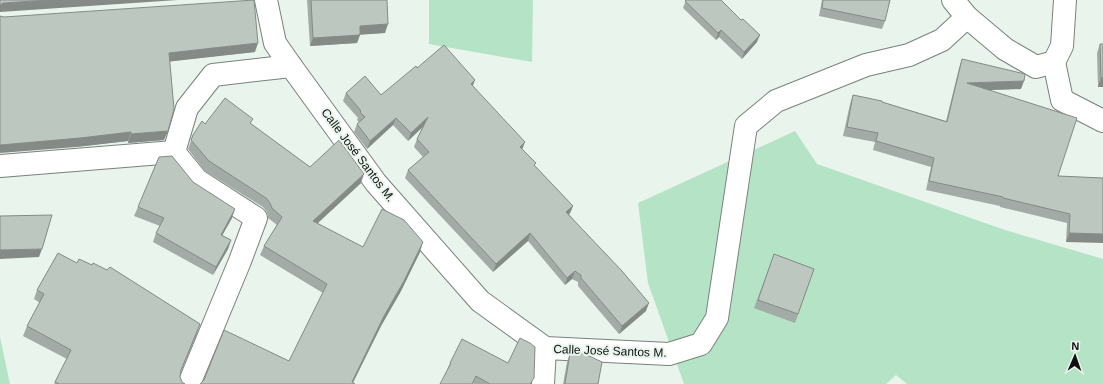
<svg xmlns="http://www.w3.org/2000/svg" width="1103" height="384" font-family="Helvetica,sans-serif">
	<rect width="100%" height="100%" fill="#e9f4ec"/>
	<g fill="#b5e3c5">
		<path d="M 429,0 L 533,0 L 532,62 L 429,44 Z"/>
		<path d="M 795,131 L 817,164 L 1005,230 L 1103,259 L 1103,384 L 907,384 L 896,375 L 886,384 L 684,384 L 648,283 L 638,203 Z"/>
		<path d="M 0,337 L 10,384 L 0,384 Z"/>
	</g>
	<g fill="none" stroke-linecap="round" stroke-linejoin="round">
		<g stroke="#78827b" stroke-width="24">
			<g id="minor">
				<path d="M 266,0 L 275,43 L 291,66 L 376,183 L 480,301 L 545,348 L 669,354 L 701,344 L 717,318 L 746,126 L 776,101 L 866,65 L 909,55 L 942,40 L 967,17"/>
				<path d="M 953,0 L 967,17 L 1005,49 L 1036,67 L 1054,62"/>
				<path d="M 1054,62 L 1062,100 L 1103,121"/>
				<path d="M 1054,62 L 1062,46 L 1065,0"/>
				<path d="M 174,152 L 197,180 L 256,218 L 240,261 L 189,384"/>
				<path d="M 174,152 L 187,108 L 213,75 L 291,66"/>
				<path d="M 0,166 L 174,152"/>
				<path d="M 543,384 L 545,348"/>
			</g>
		</g>
		<use href="#minor" stroke="#fff" stroke-width="22"/>
	</g>
	<g fill="#a2aba5">
		<path d="M 307,0 L 387,0 L 385,33 L 360,34 L 357,43 L 310,46 Z"/>
		<path d="M 685,0 L 721,0 L 757,42 L 742,59 L 719,37 L 716,40 L 683,8 L 686,0 Z"/>
		<path d="M 822,0 L 890,0 L 885,21 L 882,29 L 819,16 Z"/>
		<path d="M 4,17 L 255,52 L 170,61 L 164,140 L 128,143 L 128,141 L 76,147 Z"/>
		<path d="M 1100,44 L 1103,44 L 1103,87 L 1098,87 L 1097,53 Z"/>
		<path d="M 962,59 L 1021,89 L 991,90 L 1058,176 L 1103,178 L 1066,242 L 1067,223 L 1000,207 L 1000,206 L 926,190 L 931,167 L 873,150 L 875,142 L 843,136 L 850,104 L 853,95 L 882,102 L 946,121 L 959,68 Z"/>
		<path d="M 417,68 L 473,86 L 535,166 L 573,206 L 570,213 L 569,214 L 646,311 L 619,334 L 578,286 L 578,282 L 572,279 L 565,285 L 528,241 L 493,272 L 405,178 L 408,170 L 423,157 L 414,147 L 417,139 L 423,126 L 408,141 L 393,125 L 367,149 L 354,132 L 357,124 L 359,122 L 357,120 L 358,118 L 343,101 L 346,93 L 381,95 Z"/>
		<path d="M 205,124 L 251,124 L 310,167 L 361,183 L 317,224 L 363,247 L 420,252 L 401,291 L 381,326 L 353,383 L 289,361 L 323,293 L 260,255 L 264,246 L 277,225 L 268,218 L 267,212 L 263,207 L 205,171 L 188,149 L 193,135 Z"/>
		<path d="M 193,182 L 232,218 L 222,235 L 231,240 L 228,249 L 213,275 L 153,242 L 156,233 L 160,226 L 134,216 L 138,207 Z"/>
		<path d="M 774,254 L 814,269 L 795,323 L 754,308 Z"/>
		<path d="M 37,290 L 197,333 L 181,372 L 180,377 L 182,382 L 185,384 L 54,384 L 67,359 L 23,336 L 27,326 L 40,303 L 34,299 Z"/>
		<path d="M 570,353 L 598,384 L 563,384 L 567,362 Z"/>
		<path d="M 450,363 L 531,384 L 474,384 L 447,370 Z"/>
	</g>
	<g fill="#848b86">
		<path d="M 49,0 L 178,0 L 0,12 L 0,5 L 3,3 Z"/>
		<path d="M 388,24 L 385,33 L 357,35 L 360,26 Z"/>
		<path d="M 721,30 L 719,37 L 716,40 L 718,33 Z"/>
		<path d="M 360,35 L 357,43 L 310,46 L 313,38 Z"/>
		<path d="M 760,35 L 757,42 L 742,59 L 744,52 Z"/>
		<path d="M 258,43 L 255,52 L 166,62 L 169,53 Z"/>
		<path d="M 1101,78 L 1103,78 L 1103,87 L 1098,87 Z"/>
		<path d="M 475,80 L 472,88 L 471,84 Z"/>
		<path d="M 1024,81 L 1021,89 L 963,91 L 967,83 Z"/>
		<path d="M 428,117 L 425,125 L 408,141 L 411,133 Z"/>
		<path d="M 396,118 L 393,125 L 367,149 L 370,141 Z"/>
		<path d="M 168,131 L 164,140 L 128,143 L 131,134 Z"/>
		<path d="M 131,132 L 128,141 L 76,147 L 0,153 L 0,145 Z"/>
		<path d="M 525,142 L 522,150 L 520,147 Z"/>
		<path d="M 364,174 L 361,183 L 309,231 L 313,221 Z"/>
		<path d="M 573,206 L 570,213 L 564,220 L 566,212 Z"/>
		<path d="M 235,209 L 232,218 L 218,243 L 221,235 Z"/>
		<path d="M 530,233 L 528,241 L 493,272 L 496,264 Z"/>
		<path d="M 1069,233 L 1103,234 L 1103,243 L 1066,242 Z"/>
		<path d="M 231,240 L 228,249 L 213,275 L 216,267 Z"/>
		<path d="M 423,242 L 420,252 L 401,291 L 381,326 L 352,384 L 351,384 L 384,316 Z"/>
		<path d="M 42,249 L 39,257 L 0,259 L 0,250 Z"/>
		<path d="M 575,271 L 572,279 L 565,285 L 567,278 Z"/>
		<path d="M 649,303 L 646,311 L 619,334 L 622,326 Z"/>
		<path d="M 200,324 L 197,333 L 177,380 L 181,370 Z"/>
	</g>
	<g fill="#bcc7c0" stroke="#848b86">
		<path d="M 0,0 L 49,0 L 3,3 L 0,5 Z"/>
		<path d="M 254,0 L 258,43 L 169,53 L 174,109 L 168,131 L 131,134 L 131,132 L 80,138 L 0,145 L 0,16 L 4,17 Z"/>
		<path d="M 311,0 L 387,0 L 388,24 L 360,26 L 360,35 L 313,38 Z"/>
		<path d="M 686,0 L 721,0 L 741,20 L 743,19 L 760,35 L 744,52 L 721,30 L 718,33 L 685,1 Z"/>
		<path d="M 823,0 L 890,0 L 885,21 L 822,8 Z"/>
		<path d="M 1100,44 L 1103,44 L 1103,78 L 1101,78 Z"/>
		<path d="M 444,45 L 475,80 L 471,84 L 525,142 L 520,147 L 536,163 L 534,165 L 573,206 L 566,212 L 622,271 L 649,303 L 622,326 L 581,278 L 581,275 L 575,271 L 567,278 L 530,233 L 496,264 L 408,170 L 429,152 L 417,139 L 428,117 L 411,133 L 396,118 L 370,141 L 357,124 L 365,117 L 360,112 L 361,111 L 346,93 L 365,76 L 381,95 L 416,66 L 417,68 Z"/>
		<path d="M 962,59 L 1025,74 L 1024,81 L 967,83 L 1077,118 L 1058,176 L 1103,178 L 1103,234 L 1069,233 L 1070,214 L 1003,198 L 1003,197 L 929,181 L 934,158 L 876,141 L 878,133 L 847,127 L 853,95 L 882,101 L 882,102 L 947,122 Z"/>
		<path d="M 225,98 L 253,119 L 250,123 L 310,167 L 339,140 L 364,174 L 313,221 L 363,247 L 382,209 L 404,220 L 423,242 L 404,281 L 384,316 L 352,382 L 355,384 L 200,384 L 204,380 L 224,330 L 289,361 L 327,284 L 264,246 L 282,217 L 272,208 L 270,203 L 266,198 L 209,161 L 191,140 L 193,135 L 202,121 L 205,124 Z"/>
		<path d="M 172,156 L 193,182 L 235,209 L 221,235 L 231,240 L 216,267 L 156,233 L 164,218 L 138,207 L 159,157 Z"/>
		<path d="M 52,215 L 42,249 L 0,250 L 0,216 Z"/>
		<path d="M 58,253 L 77,263 L 79,259 L 92,265 L 93,263 L 107,270 L 110,267 L 200,324 L 181,370 L 180,377 L 182,382 L 185,384 L 59,384 L 55,382 L 71,350 L 27,326 L 44,294 L 37,290 Z"/>
		<path d="M 774,254 L 814,269 L 798,314 L 758,300 Z"/>
		<path d="M 520,338 L 530,343 L 535,347 L 534,378 L 530,384 L 490,384 L 476,376 L 472,384 L 440,384 L 451,363 L 450,363 L 462,339 L 508,363 Z"/>
		<path d="M 570,353 L 585,354 L 602,362 L 598,384 L 565,384 Z"/>
	</g>
	<g text-anchor="middle" stroke-width="4" stroke-linejoin="round" paint-order="stroke">
		<g font-size="12" fill="#0e110f" stroke="#e9f4ec">
			<text transform="translate(358 155) rotate(53)" y="4">Calle José Santos M.</text>
			<text transform="translate(610 351) rotate(2)" y="4">Calle José Santos M.</text>
		</g>
	</g>
	<g transform="translate(1075 356) rotate(2)" stroke="#e9f4ec" stroke-width="3" paint-order="stroke">
	<path d="M0-3L7 15L0 10L-7 15Z" fill="#0e110f"/>
	<text y="-6" font-size="11" font-weight="bold" text-anchor="middle" fill="#0e110f">N</text>
	</g>
</svg>
